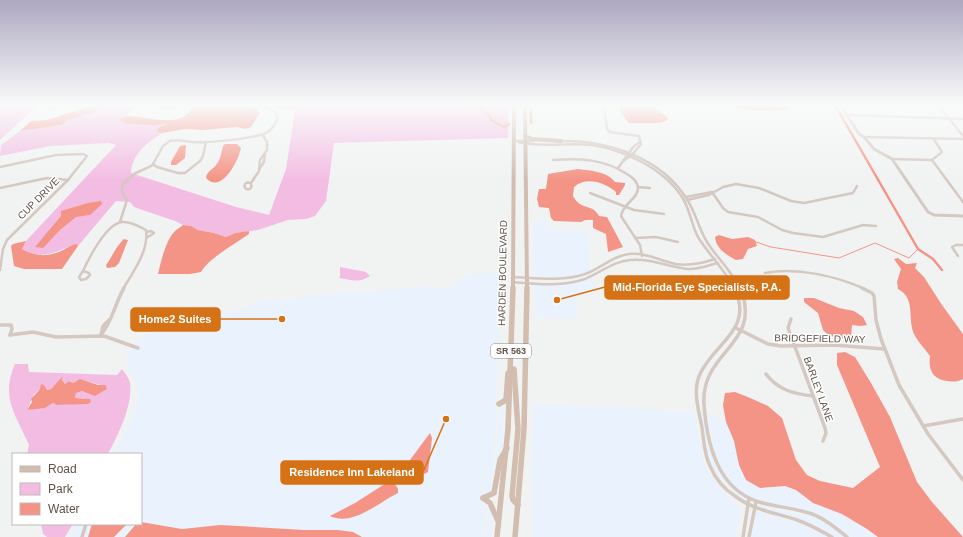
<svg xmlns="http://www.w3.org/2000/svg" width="963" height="537" font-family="Helvetica,sans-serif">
	<rect width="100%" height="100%" fill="#f1f3f3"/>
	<g fill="#eaf2fe">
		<path d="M 534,221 L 547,221 L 547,230 L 589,232 L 590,271 L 578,275 L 560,278 L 534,277 Z"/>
		<path d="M 483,273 L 501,274 L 493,482 L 482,537 L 68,537 L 75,524 L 141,524 L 141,454 L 113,454 L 135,413 L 138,396 L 135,378 L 127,370 L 127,357 L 135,344 L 144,337 L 154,332 L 187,322 L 251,306 L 260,301 L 266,300 L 274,302 L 338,293 L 402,289 L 425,286 L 442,289 L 447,288 L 468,275 Z"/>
		<path d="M 592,278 L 596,287 L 577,294 L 577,319 L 536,317 L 534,285 L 560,286 L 581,282 Z"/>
		<path d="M 534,404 L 694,412 L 703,460 L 709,474 L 723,491 L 736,504 L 741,512 L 736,537 L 533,537 L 532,466 Z"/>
		<path d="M 499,406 L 504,410 L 502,450 L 498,460 L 495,479 Z"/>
		<path d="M 701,413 L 704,414 L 712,457 L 716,468 L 730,486 L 746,499 L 746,502 L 729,489 L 715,471 L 707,454 Z"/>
		<path d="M 707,415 L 726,420 L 734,441 L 760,488 L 785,486 L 796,490 L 813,503 L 842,514 L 867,529 L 878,537 L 850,537 L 827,519 L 813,512 L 762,502 L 749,496 L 739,489 L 732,483 L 720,466 L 716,457 Z"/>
		<path d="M 758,505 L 813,517 L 826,523 L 844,537 L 836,537 L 798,518 L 762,509 L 757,507 Z"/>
		<path d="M 490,507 L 494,517 L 491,537 L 484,537 Z"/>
		<path d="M 756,511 L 798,523 L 828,537 L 751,537 Z"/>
	</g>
	<g fill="#f3bde3" fill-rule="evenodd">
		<path d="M 0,105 L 38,105 L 0,140 Z"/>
		<path d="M 117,105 L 140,105 L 123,117 L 131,124 L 168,124 L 158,128 L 157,132 L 162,133 C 147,143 132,154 131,173 L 236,207 L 269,215 L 286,169 L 295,110 L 272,107 L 274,105 L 509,105 L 508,138 L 334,143 L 326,201 L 315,216 L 306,219 L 288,220 L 258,230 L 235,233 L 226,237 L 214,233 L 198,230 L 191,226 L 183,225 L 175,221 L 134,207 L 130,202 L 116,201 L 78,246 L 77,244 C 56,250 43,262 22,249 L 26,241 L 116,145 L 109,143 L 50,146 L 0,156 L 1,145 L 20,131 L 61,125 L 68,120 L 94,112 L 101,107 Z"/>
		<path d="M 340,267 L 366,272 L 370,276 C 361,283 349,280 339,278 L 340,276 Z"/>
		<path d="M 15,364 L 28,364 L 29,372 L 117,375 L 122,369 C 125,373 129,378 130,383 C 133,405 118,435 108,454 L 27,454 L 29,445 C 16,415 0,397 15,364 ZM 63,377 L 62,380 L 65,384 L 70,381 L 73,383 C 82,376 95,386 106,385 L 107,389 L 95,395 C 88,393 83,389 76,393 L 75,398 L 85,398 C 76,403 63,408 53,403 L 48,406 L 27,410 L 34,394 L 40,389 L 42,384 L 46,390 L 51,389 Z"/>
		<path d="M 41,524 L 73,524 L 65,537 L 47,537 L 43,534 Z"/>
	</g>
	<g fill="#f49486">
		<path d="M 93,105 L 117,105 L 101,107 L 94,112 L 68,120 L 61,125 L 20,131 L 31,121 L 47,120 Z"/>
		<path d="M 196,105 L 251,106 L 257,108 L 260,113 L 251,127 L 245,129 L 237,127 L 203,130 L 185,129 L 162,133 L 157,132 L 158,128 L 167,124 C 161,123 157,126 151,125 C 142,124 127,126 120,120 L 126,116 C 143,116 165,124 181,118 C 187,115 191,110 196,105 Z"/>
		<path d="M 619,105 L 651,105 L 667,117 L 668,120 L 660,123 L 629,123 L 621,113 Z"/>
		<path d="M 733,105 L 786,105 L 788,110 L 758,111 L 734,108 Z"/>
		<path d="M 225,144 L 237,144 L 241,148 C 239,160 221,195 206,178 C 207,171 212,170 216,165 C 221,159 221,153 223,146 Z"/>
		<path d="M 186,145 L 185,158 L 176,165 L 171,165 L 171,162 L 180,146 Z"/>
		<path d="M 578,169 C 592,171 606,171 615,182 L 625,183 L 625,185 L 619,195 L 616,195 L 616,192 C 605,183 587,176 574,187 L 573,196 C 581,211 592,203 599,216 L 607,217 L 623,247 L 608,252 L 606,234 L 593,228 L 593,220 L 585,220 L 581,222 L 554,221 L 551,218 L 549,208 L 539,207 L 537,199 L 539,189 L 546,189 L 548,174 Z"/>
		<path d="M 101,201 L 102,204 L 90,215 L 76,217 L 61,229 L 43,248 L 35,247 L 61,216 L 61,211 L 88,203 Z"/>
		<path d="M 183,225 L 191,226 L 198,230 L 214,233 L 226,237 L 235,233 L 249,231 L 249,234 C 235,244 209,258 201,272 L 190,274 L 158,274 C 161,261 166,240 175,231 C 177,229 181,227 183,225 Z"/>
		<path d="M 719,235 L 732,239 L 748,237 L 755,240 L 757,246 L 748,249 L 743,259 L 736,260 C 727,255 716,249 715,237 Z"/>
		<path d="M 124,239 L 128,240 L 119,263 L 115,267 L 107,268 L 106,265 C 112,257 116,246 124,239 Z"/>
		<path d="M 26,241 L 22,249 C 34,256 46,257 59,252 C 66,249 70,245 77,244 L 78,246 L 62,269 L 24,269 L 14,266 L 11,246 L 13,244 Z"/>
		<path d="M 898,258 L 906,264 L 917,263 L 915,268 L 924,277 L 942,305 L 963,334 L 963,379 C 957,382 954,382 947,381 C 933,379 928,370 930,356 C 925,349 919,343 915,336 C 906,319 917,299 898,289 L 897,282 L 901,269 L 894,259 Z"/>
		<path d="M 804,298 L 814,298 L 839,308 L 854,311 L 863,317 L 867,325 L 860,326 L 852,325 L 851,337 L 849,339 L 834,337 L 827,334 L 823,330 L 818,313 L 804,302 Z"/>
		<path d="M 845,352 L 855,357 L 871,383 L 890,417 L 917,482 L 932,502 L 963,537 L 878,537 L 867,529 L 842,514 L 813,503 L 796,490 L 785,486 L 760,488 L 746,480 L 739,465 L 734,441 L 726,422 L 723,405 L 725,393 L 735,392 L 748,397 L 768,406 L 782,418 L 796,460 L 807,475 L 820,481 L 853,488 L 880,467 L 837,365 L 837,353 Z"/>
		<path d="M 63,376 L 62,380 L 65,384 L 69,381 L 73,383 L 80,379 L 98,385 L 106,385 L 107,389 L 95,396 L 82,391 L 76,393 L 75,398 L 90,399 L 91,402 L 88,404 L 57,405 L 53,403 L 45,408 L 27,410 L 32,402 L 31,399 L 40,389 L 41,384 L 44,385 L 47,390 L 51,389 Z"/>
		<path d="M 430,433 L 432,438 L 428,472 L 420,476 L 418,474 L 410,460 Z"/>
		<path d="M 391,480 L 393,481 L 398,489 L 398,493 C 379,502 353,527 330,516 L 355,503 Z"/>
		<path d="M 141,522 L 182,529 L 220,525 L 239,526 L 304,530 L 338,530 L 353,532 L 362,537 L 125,537 L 136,524 L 141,524 Z"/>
		<path d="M 92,524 L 127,524 L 114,537 L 88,537 Z"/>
	</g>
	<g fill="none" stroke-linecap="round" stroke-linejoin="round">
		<path stroke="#f49486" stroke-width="1" d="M 756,242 L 771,247 L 839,258 L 875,243 L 909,258 L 918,249"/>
		<g stroke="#f49486" stroke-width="2.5">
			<path d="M 475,105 L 490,116 L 491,120 L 504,127 L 509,124"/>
			<path d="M 531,105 L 531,123"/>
			<path d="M 835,105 L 918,249 L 933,259 L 942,270"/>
		</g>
		<g stroke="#d4c8c1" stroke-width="2.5">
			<path d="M 51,105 L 50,109 L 53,109 L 58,105"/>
			<path d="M 55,105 L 63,105"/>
			<path d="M 160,105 L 162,108 L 172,108 L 176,105"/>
			<path d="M 604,105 L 607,129 L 610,132 L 639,136 L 641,144 L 632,155 L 623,161"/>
			<path d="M 940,108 L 963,136"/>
			<path d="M 847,115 L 963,119"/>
			<path d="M 864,137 L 963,139"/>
			<path d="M 514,141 L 534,141"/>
			<path d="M 559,141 C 607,140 662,157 688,201 C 696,214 699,229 707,242 C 717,258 732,271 740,289"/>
			<path d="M 206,142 L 203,156 L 200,161 L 185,173 L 178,173 L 157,167 L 153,164 L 163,146 L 170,141 C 178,139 184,141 192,142 C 206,143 259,139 269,131 C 274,127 276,123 278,118 L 275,112 L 262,105"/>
			<path d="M 519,142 C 543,148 567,142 592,145 C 624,150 663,168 682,197 C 690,209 691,224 698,237 C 709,255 725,270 735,289"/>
			<path d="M 892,159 L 932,160 L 942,152 L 933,138"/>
			<path d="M 553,160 C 580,158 604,159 627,174 C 632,177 638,182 638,188 C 638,199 623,203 621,216 L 640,245 L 642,256"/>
			<path d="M 932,160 L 963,202"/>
			<path d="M 0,167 L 56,155 L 83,154 L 87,156 L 68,180 L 7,240 L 3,249 L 0,270"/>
			<path d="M 260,168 L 264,162 L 265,153"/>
			<path d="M 618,168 L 634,146 L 640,142"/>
			<circle cx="248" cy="186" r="3.5"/>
			<path d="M 251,183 L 259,171 L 260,160 L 267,150 L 267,142 L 262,134"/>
			<path d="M 638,187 L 650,188"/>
			<path d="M 0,188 L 47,178 L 68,180"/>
			<path d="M 712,192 L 723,208 L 728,212 L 758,217 L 782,230 L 793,233 L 823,237 L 863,225 L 876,226"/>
			<path d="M 590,193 L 634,210 L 664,214"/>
			<path d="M 686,197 L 712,192"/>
			<path d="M 687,200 L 709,195 L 723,187 L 736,184 L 759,188 L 791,201 L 804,203 L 853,193 L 857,186"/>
			<path d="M 120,222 L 127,200 L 122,192 L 123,184 L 134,174 L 153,165"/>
			<path d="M 147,232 L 151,231 L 154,233 L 148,237"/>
			<path d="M 635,238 L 656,237 L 678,242"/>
			<path d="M 958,256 L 952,247 L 956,245 L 963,245"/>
			<path d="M 83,271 C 89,258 106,224 122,222 C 130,221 139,226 146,230 C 149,251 133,272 123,289"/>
			<path d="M 83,271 L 89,273 L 90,275 L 86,279 L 81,280 L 79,277 Z"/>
			<path d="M 765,273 C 797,267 836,276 865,289"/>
			<path d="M 512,277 C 536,278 561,282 585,274 C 600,269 612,256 629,254 C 646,252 660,261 676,264 C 689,266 703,263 715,259"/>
			<path d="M 512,282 C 536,284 562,287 585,279 C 600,273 614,261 630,260 C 651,258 668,267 688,269 C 697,270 709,265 718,263"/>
		</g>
		<g stroke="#d4c8c1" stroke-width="3.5">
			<path d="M 734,288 C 755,329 714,343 700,374 C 692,391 699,410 702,428 C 704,441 704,454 710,466 C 715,478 724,489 735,496 C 753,510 776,513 797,520 C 809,524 821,531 832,537"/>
			<path d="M 740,288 C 764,345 700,350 704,405 C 707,443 717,489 759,502 C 776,507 795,508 812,514 C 825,519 836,528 847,537"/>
			<path d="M 862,288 L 872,293 L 874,296 L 876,320 L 881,339 L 899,385 L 928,434 L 963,480"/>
			<path d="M 791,319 L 788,328 L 825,428 L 826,433 L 823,441"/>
			<path d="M 0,325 L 11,325 L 12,329 L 10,335"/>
			<path d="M 736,328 L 768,344 L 781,346 L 834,345 L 884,349"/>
			<path d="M 10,335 L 33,332 L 56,337 L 104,336 L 138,348"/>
			<path d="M 101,335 L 103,326 L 109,320"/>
			<path d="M 100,336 C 112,323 115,303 124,288"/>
			<path d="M 766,374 C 778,390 794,394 813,396"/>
			<path d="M 923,426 L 963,419"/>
			<path d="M 82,537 L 86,524"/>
			<path d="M 743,537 L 749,498"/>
			<path d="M 749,537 L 756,502"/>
		</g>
		<path stroke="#d4c8c1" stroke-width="3" d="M 841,105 L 859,134 L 864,137 L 874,149 L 892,159 L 928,212 L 934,215 L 963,216"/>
		<g stroke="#d2bdaf" stroke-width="4">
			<path d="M 525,105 L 527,289"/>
			<path d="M 525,136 L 532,139 L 561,141"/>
			<path d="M 513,289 L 514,105"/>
		</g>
		<g stroke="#d2bdaf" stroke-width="5.5">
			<path d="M 514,369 L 518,429 L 512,496 L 513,500 L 518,505"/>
			<path d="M 499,404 L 506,400 L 508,373"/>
			<path d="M 483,498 L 494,493 L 500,460 L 507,448"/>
			<path d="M 483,498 L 490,503 L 498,521"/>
			<path d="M 497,537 L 508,429 L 513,288"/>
			<path d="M 515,537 L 524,429 L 527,288"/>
		</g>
	</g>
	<linearGradient id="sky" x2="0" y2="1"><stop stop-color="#ada7c1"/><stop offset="0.58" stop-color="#f9fafa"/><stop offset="1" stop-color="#f9fafa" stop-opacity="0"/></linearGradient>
	<rect width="963" height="180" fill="url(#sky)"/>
	<g text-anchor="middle" stroke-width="3" stroke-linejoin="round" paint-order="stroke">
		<rect fill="#fff" stroke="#90857e" stroke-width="1" x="491" y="344" width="40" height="14" rx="3"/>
		<g font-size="9" font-weight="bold" fill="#605147">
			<text x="511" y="354">SR 563</text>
		</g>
		<g font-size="10" fill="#605147" stroke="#fff">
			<text transform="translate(38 198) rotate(-45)" y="4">CUP DRIVE</text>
			<text transform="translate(502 273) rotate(-89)" y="4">HARDEN BOULEVARD</text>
			<text transform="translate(820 338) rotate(1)" y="4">BRIDGEFIELD WAY</text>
			<text transform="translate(819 389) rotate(70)" y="4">BARLEY LANE</text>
		</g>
	</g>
	<path fill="none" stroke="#d67216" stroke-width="1.5" d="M557 300L605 287M282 319L220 319M446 419L423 472"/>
	<g fill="#d67216" stroke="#fff" stroke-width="1.5">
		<circle cx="557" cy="300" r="4"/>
		<circle cx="282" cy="319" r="4"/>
		<circle cx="446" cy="419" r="4"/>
	</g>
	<g fill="#d67216" stroke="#d67216" stroke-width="1.5">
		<rect x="605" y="276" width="184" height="23" rx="4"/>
		<rect x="131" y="308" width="89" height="23" rx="4"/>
		<rect x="281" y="461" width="142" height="23" rx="4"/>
	</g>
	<g font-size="11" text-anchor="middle" font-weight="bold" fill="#fff">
		<text x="697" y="291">Mid-Florida Eye Specialists, P.A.</text>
		<text x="175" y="323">Home2 Suites</text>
		<text x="352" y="476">Residence Inn Lakeland</text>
	</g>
	<rect x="12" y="453" width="130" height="72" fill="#ffffff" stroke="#bfb9b5"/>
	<rect x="20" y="466" width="20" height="6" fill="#d2bdaf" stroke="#bfb9b5"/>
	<text x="48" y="473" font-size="12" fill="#605147">Road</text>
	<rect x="20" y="483" width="20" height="12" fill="#f3bde3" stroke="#bfb9b5"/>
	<text x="48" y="493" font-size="12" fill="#605147">Park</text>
	<rect x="20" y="503" width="20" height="12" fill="#f49486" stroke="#bfb9b5"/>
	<text x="48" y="513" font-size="12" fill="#605147">Water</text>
</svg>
